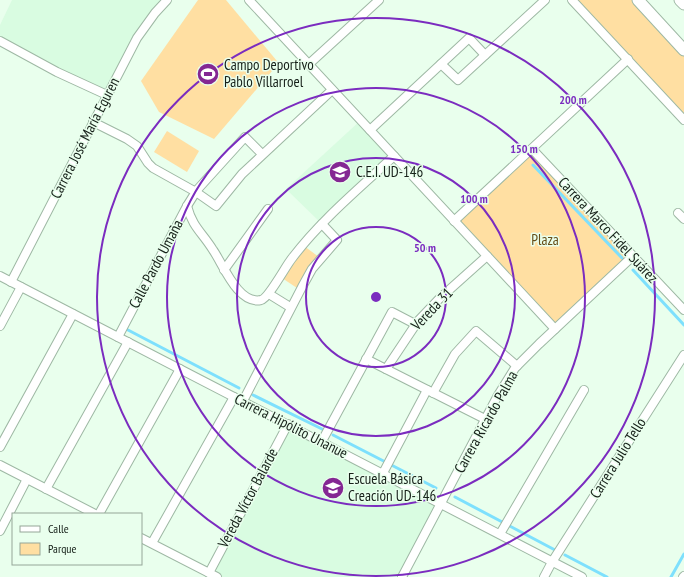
<svg xmlns="http://www.w3.org/2000/svg" width="684" height="577" font-family="'PT Sans Narrow',sans-serif">
	<rect width="100%" height="100%" fill="#e9ffed"/>
	<g fill="#d9fce1">
		<path d="M 12,0 L 167,0 L 155,13 L 107,95 L 0,41 L 0,25 Z"/>
		<path d="M 361,120 L 394,156 L 322,224 L 286,189 Z"/>
		<path d="M 288,424 L 441,503 L 402,577 L 217,577 L 209,573 Z"/>
	</g>
	<g fill="#ffdfa2">
		<path d="M 198,0 L 226,0 L 277,61 L 278,64 L 214,139 L 159,112 L 141,81 Z"/>
		<path d="M 572,0 L 638,0 L 684,50 L 684,120 Z"/>
		<path d="M 167,131 L 199,151 L 187,172 L 154,152 Z"/>
		<path d="M 532,149 L 633,256 L 555,329 L 454,221 Z"/>
		<path d="M 304,246 L 319,257 L 297,288 L 282,278 Z"/>
	</g>
	<g fill="none" stroke-linecap="round" stroke-linejoin="round">
		<g stroke="#7ee0fd" stroke-width="3">
			<path d="M 533,165 L 622,258"/>
			<path d="M 633,270 L 684,325"/>
			<path d="M 128,330 L 239,388"/>
			<path d="M 253,395 L 322,429"/>
			<path d="M 333,435 L 436,488"/>
			<path d="M 455,497 L 555,550"/>
			<path d="M 565,555 L 607,577"/>
			<path d="M 671,577 L 684,554"/>
		</g>
		<g stroke="#9eb8a4" stroke-width="10">
			<g id="minor">
				<path d="M 249,0 L 555,329"/>
				<path d="M 572,0 L 684,120"/>
				<path d="M 0,41 L 57,72 L 107,95"/>
				<path d="M 309,64 L 379,0"/>
				<path d="M 441,64 L 458,80 L 545,0"/>
				<path d="M 93,122 L 127,139 L 137,146 L 148,163 L 153,168 L 196,192 L 216,206 L 242,174 L 332,90"/>
				<path d="M 370,130 L 469,38 L 485,55"/>
				<path d="M 532,149 L 684,310"/>
				<path d="M 187,206 C 193,228 202,232 213,250 C 223,264 238,305 261,300 C 269,298 286,265 293,257 C 322,219 360,188 394,156"/>
				<path d="M 678,213 L 684,219"/>
				<path d="M 454,221 L 628,59"/>
				<path d="M 224,270 L 268,209"/>
				<path d="M 0,276 L 582,577"/>
				<path d="M 11,282 L 137,38 L 155,13 L 167,0"/>
				<path d="M 269,294 L 290,307"/>
				<path d="M 0,326 L 21,287"/>
				<path d="M 118,337 L 187,206 L 197,190 L 245,137 L 262,154"/>
				<path d="M 366,359 L 485,419"/>
				<path d="M 386,369 L 418,321 L 439,299 L 487,256"/>
				<path d="M 433,393 L 455,354 L 476,331 L 517,366"/>
				<path d="M 243,401 L 302,287 L 312,269 L 337,240 L 322,224"/>
				<path d="M 322,441 L 392,312 L 415,324"/>
				<path d="M 0,447 L 73,314"/>
				<path d="M 0,465 L 95,514"/>
				<path d="M 383,473 L 427,390"/>
				<path d="M 46,489 L 128,342"/>
				<path d="M 99,514 L 180,369"/>
				<path d="M 0,531 L 27,479"/>
				<path d="M 500,534 L 584,390"/>
				<path d="M 141,538 L 217,577"/>
				<path d="M 152,543 L 234,397"/>
				<path d="M 209,573 L 288,424"/>
				<path d="M 402,577 L 497,397 L 515,368 L 539,344 L 633,256"/>
				<path d="M 544,577 L 552,562 L 684,355"/>
				<path d="M 683,577 L 684,576"/>
			</g>
		</g>
		<g stroke="#9eb8a4" stroke-width="13">
			<g id="secondary">
				<path d="M 638,0 L 684,50"/>
				<path d="M 680,0 L 684,4"/>
			</g>
		</g>
		<use href="#minor" stroke="#fff" stroke-width="8"/>
		<use href="#secondary" stroke="#fff" stroke-width="11"/>
	</g>
	<g fill="none" stroke="#7b2cbf" stroke-width="2">
		<circle cx="376" cy="297" r="70"/>
		<circle cx="376" cy="297" r="139"/>
		<circle cx="376" cy="297" r="209"/>
		<circle cx="376" cy="297" r="279"/>
	</g>
	<defs>
		<g id="stadium-disc" transform="scale(1.15)"><circle r="9.5" fill="#842793" stroke="#e9ffed"/><path d="M0-5a6.5 5 0 1 0 0 10a6.5 5 0 1 0 0-10ZM-3.5-1.8h7v3.6h-7Z" fill="#fff"/></g>
		<g id="school-disc" transform="scale(1.15)"><circle r="9.5" fill="#842793" stroke="#e9ffed"/><path d="M0-5L7-2L0 1L-7-2ZM-4 1L0 2.5L4 1V4Q0 6-4 4Z" fill="#fff"/></g>
	</defs>
	<g fill-rule="evenodd">
		<use href="#stadium-disc" x="208" y="74"/>
		<use href="#school-disc" x="340" y="172"/>
		<use href="#school-disc" x="333" y="488"/>
	</g>
	<g text-anchor="middle" stroke-width="3" stroke-linejoin="round" paint-order="stroke">
		<g font-size="15" fill="#162019" stroke="#e9ffed" text-anchor="start">
			<text x="224" y="70">Campo Deportivo<tspan x="224" dy="17">Pablo Villarroel</tspan></text>
			<text x="356" y="177">C.E.I. UD-146</text>
			<text x="348" y="484">Escuela Básica<tspan x="348" dy="17">Creación UD-146</tspan></text>
		</g>
		<g font-size="15" fill="#162019" stroke="#e9ffed">
			<text transform="translate(85 138) rotate(-63)" y="5">Carrera José María Eguren</text>
			<text transform="translate(608 230) rotate(47)" y="5">Carrera Marco Fidel Suárez</text>
			<text transform="translate(156 264) rotate(-62)" y="5">Calle Pardo Umaña</text>
			<text transform="translate(432 309) rotate(-46)" y="5">Vereda 31</text>
			<text transform="translate(486 422) rotate(-61)" y="5">Carrera Ricardo Palma</text>
			<text transform="translate(291 426) rotate(27)" y="5">Carrera Hipólito Unanue</text>
			<text transform="translate(618 458) rotate(-58)" y="5">Carrera Julio Tello</text>
			<text transform="translate(248 498) rotate(-62)" y="5">Vereda Víctor Balarde</text>
		</g>
		<g font-size="15" fill="#674e17" stroke="#e9ffed">
			<text x="545" y="245">Plaza</text>
		</g>
	</g>
	<circle cx="376" cy="297" r="6" fill="#7b2cbf" stroke="#e9ffed" stroke-width="2"/>
	<g font-size="12" text-anchor="middle" font-weight="bold" fill="#7b2cbf" stroke="#e9ffed" stroke-width="3" stroke-linejoin="round" paint-order="stroke">
		<text x="573" y="104">200 m</text>
		<text x="524" y="153">150 m</text>
		<text x="474" y="203">100 m</text>
		<text x="425" y="252">50 m</text>
	</g>
	<rect x="12" y="513" width="130" height="52" fill="#e9ffed" stroke="#95a698"/>
	<rect x="20" y="526" width="20" height="6" fill="#ffffff" stroke="#95a698"/>
	<text x="48" y="533" font-size="12" fill="#162019">Calle</text>
	<rect x="20" y="543" width="20" height="12" fill="#ffdfa2" stroke="#95a698"/>
	<text x="48" y="553" font-size="12" fill="#162019">Parque</text>
</svg>
